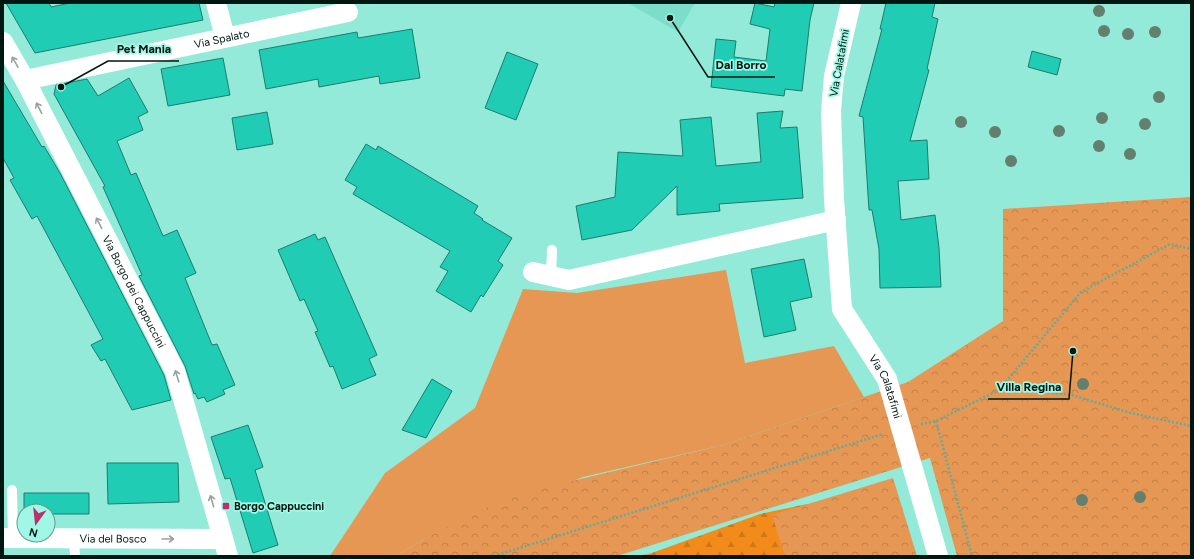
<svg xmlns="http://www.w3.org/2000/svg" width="1194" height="559" font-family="Figtree,sans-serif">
	<defs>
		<pattern id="forest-firs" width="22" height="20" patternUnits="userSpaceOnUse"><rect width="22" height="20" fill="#f38b1a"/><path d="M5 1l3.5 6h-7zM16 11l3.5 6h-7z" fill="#cf7717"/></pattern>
		<pattern id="park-crowns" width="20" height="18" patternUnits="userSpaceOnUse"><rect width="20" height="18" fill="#e69753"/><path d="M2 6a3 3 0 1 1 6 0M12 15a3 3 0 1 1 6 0" fill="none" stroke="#c48147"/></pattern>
	</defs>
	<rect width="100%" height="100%" fill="#93ead8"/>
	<path fill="#7cdeca" d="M 628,3 L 695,3 L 678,32 Z"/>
	<path fill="#e69753" d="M 726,270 L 745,363 L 834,346 L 864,397 L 723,445 L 583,477 L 424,539 L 396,556 L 330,556 L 385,473 L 475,408 L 523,289 L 577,293 Z"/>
	<path fill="url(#forest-firs)" d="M 807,504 L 829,504 L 840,556 L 636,556 L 649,554 L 760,514 Z"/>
	<g fill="url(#park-crowns)">
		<path d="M 1191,197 L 1191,556 L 957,556 L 930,458 L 617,556 L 396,556 L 424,539 L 509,496 L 723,445 L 908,382 L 1003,321 L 1003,209 Z"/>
		<path d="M 893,478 L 917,556 L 785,556 L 772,515 Z"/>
	</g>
	<g fill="#21ccb4" stroke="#1d7c6d">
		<path d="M 6,3 L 49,3 L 51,7 L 70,3 L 199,3 L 203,20 L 35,53 Z"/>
		<path d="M 755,3 L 774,7 L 775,3 L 814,3 L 810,20 L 802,91 L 785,89 L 784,96 L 711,87 L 716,39 L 736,41 L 734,57 L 766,61 L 770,29 L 750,24 Z"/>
		<path d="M 886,3 L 935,3 L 932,17 L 938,19 L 927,69 L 929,70 L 910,141 L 927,140 L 929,179 L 898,181 L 901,220 L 935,215 L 939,248 L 941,287 L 880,288 L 879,249 L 872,210 L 869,210 L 863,117 L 859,116 L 882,29 L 880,29 Z"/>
		<path d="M 412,29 L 420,78 L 380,84 L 379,76 L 319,87 L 318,79 L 266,89 L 259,50 L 357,32 L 358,38 Z"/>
		<path d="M 1032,51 L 1061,59 L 1057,75 L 1028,67 Z"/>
		<path d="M 507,52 L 538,64 L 516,120 L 485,108 Z"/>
		<path d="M 223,58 L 230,95 L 168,106 L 161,69 Z"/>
		<path d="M 129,78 L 148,112 L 138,117 L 143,130 L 117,141 L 131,175 L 136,173 L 163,236 L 177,230 L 196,273 L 185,278 L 212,345 L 217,344 L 235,385 L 223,390 L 225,394 L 207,402 L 204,397 L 198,399 L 195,393 L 194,394 L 185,366 L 139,276 L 142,275 L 103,187 L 105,186 L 54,94 L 56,85 L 87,79 L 98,96 Z"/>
		<path d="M 3,81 L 42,147 L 44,146 L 60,173 L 164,375 L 171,400 L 132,410 L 105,359 L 101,361 L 91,345 L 103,339 L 37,216 L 32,219 L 10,180 L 14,178 L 3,158 Z"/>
		<path d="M 783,111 L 780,128 L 797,127 L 803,198 L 719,204 L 720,211 L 677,215 L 677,186 L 632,230 L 582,240 L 576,206 L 615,197 L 618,152 L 683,156 L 680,120 L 711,117 L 716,166 L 761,162 L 757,113 Z"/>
		<path d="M 267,112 L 273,144 L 237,150 L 232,118 Z"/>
		<path d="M 366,144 L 376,150 L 378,146 L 478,206 L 474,213 L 483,219 L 482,220 L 512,238 L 498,261 L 503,265 L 483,297 L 481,295 L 471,312 L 436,291 L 448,271 L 440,267 L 450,251 L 353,194 L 357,187 L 345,180 Z"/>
		<path d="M 315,234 L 318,240 L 325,237 L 377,355 L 369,359 L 376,375 L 342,389 L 333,366 L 330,367 L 315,332 L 318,331 L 304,299 L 300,301 L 278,250 Z"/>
		<path d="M 804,259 L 812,297 L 790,302 L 796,330 L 764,337 L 751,269 Z"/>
		<path d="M 432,379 L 452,391 L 426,438 L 402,430 Z"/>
		<path d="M 248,425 L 263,467 L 255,470 L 278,545 L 253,553 L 230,478 L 225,479 L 211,437 Z"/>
		<path d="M 107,463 L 178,463 L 179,502 L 108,504 Z"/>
		<path d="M 24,493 L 89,493 L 89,514 L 48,514 L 48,511 L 24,511 L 24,514 Z"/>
	</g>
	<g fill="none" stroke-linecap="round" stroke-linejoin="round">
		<g stroke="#66aa9c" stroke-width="2.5" stroke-dasharray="2 2" stroke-linecap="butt">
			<path d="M 1000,390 L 1027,390 L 1072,395 L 1131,413 L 1191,426"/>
			<path d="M 936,421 L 972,556"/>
			<path d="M 921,424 L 936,421 L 999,390 L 1081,292 L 1170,244 L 1191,249"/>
			<path d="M 494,556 L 883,434"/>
		</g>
		<g stroke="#fff" stroke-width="10">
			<path d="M 551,276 L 552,250"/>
			<path d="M 12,490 L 13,538"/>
			<path d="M 74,539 L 75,556"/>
		</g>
		<g stroke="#fff" stroke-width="20">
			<path d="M 216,3 L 225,37"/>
			<path id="s1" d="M 851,3 L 834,76 L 831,111 L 834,199 L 842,309 L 887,379 L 938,556"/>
			<path id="s2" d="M 3,42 L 25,80 L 175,371 L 228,556"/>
			<path id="s3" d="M 25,80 L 348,12"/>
			<path d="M 533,272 L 569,280 L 836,220"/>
			<path id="s4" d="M 3,538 L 223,539"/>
		</g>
	</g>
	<g fill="#637f6e">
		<circle cx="1099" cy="11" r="6"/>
		<circle cx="1104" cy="31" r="6"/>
		<circle cx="1155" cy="32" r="6"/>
		<circle cx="1128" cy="34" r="6"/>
		<circle cx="1159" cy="97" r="6"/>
		<circle cx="1102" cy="118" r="6"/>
		<circle cx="961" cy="122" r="6"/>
		<circle cx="1145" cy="124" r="6"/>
		<circle cx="1059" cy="131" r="6"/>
		<circle cx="995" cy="132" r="6"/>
		<circle cx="1099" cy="146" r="6"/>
		<circle cx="1130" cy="154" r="6"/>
		<circle cx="1011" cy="161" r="6"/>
		<circle cx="1083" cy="384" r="6"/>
		<circle cx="1140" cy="497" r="6"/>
		<circle cx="1082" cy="500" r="6"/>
	</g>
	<defs><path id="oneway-shaft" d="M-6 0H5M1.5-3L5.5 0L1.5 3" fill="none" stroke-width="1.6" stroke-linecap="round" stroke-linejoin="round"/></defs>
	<g stroke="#99a2a0">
		<use href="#oneway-shaft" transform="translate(15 62) rotate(-120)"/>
		<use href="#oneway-shaft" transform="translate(39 108) rotate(-117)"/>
		<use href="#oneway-shaft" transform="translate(99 223) rotate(-117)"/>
		<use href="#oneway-shaft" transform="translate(177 376) rotate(-107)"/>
		<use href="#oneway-shaft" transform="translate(212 501) rotate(-106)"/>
		<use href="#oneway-shaft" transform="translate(168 539)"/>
	</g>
	<rect fill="#ba306a" stroke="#a0f7e5" stroke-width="1.5" x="222" y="502" width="8" height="8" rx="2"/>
	<g text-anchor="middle" stroke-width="3.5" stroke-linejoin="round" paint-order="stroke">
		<g font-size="11" fill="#001611" stroke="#a0f7e5">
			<text dy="4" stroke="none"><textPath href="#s3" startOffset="201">Via Spalato</textPath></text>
			<text transform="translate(839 63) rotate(-80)" y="4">Via Calatafimi</text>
			<text dy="4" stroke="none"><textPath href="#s2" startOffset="282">Via Borgo dei Cappuccini</textPath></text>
			<text dy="4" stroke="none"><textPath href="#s1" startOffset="398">Via Calatafimi</textPath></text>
			<text dy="4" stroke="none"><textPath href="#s4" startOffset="110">Via del Bosco</textPath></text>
		</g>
		<g font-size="11" font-weight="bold" fill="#001611" stroke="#a0f7e5" text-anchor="start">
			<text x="234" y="510">Borgo Cappuccini</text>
		</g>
	</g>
	<path fill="none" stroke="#001611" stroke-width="1.5" d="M61 87L108 61H179M670 18L708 77H775M1073 351L1069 399H988"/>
	<g fill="#001611" stroke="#a0f7e5" stroke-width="1.5">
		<circle cx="61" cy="87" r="4"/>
		<circle cx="670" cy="18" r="4"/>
		<circle cx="1073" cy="351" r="4"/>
	</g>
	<g font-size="12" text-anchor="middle" font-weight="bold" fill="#001611" stroke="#a0f7e5" stroke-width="3.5" stroke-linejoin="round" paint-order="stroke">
		<text x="144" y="53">Pet Mania</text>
		<text x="741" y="69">Dal Borro</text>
		<text x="1029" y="391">Villa Regina</text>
	</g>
	<rect width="1194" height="559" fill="none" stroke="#001611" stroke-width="8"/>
	<g transform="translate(36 523) rotate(195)"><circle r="19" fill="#a0f7e5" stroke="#609d90"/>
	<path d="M0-3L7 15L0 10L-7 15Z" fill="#ba306a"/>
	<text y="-6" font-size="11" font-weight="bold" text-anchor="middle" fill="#001611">N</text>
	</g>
</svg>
